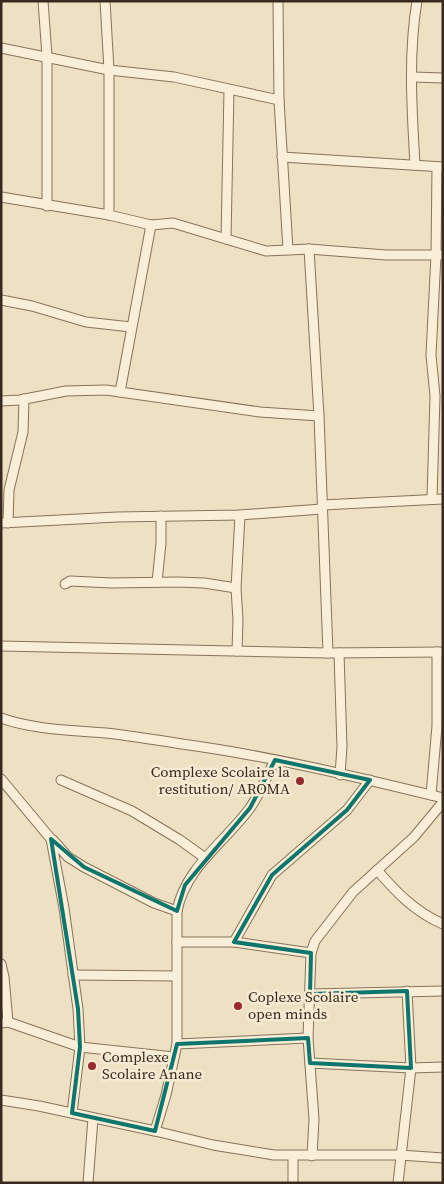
<svg xmlns="http://www.w3.org/2000/svg" width="444" height="1184" font-family="'Source Serif 4',serif">
	<rect width="100%" height="100%" fill="#eee0c3"/>
	<g fill="none" stroke-linecap="round" stroke-linejoin="round">
		<g stroke="#88725a" stroke-width="11">
			<g id="minor">
				<path d="M 43,1 L 47,56 L 47,206"/>
				<path d="M 105,1 L 109,70 L 109,215"/>
				<path d="M 278,1 L 279,100 L 288,250"/>
				<path d="M 1,48 L 109,70 L 174,77 L 279,100"/>
				<path d="M 413,77 L 443,78"/>
				<path d="M 282,157 L 443,167"/>
				<path d="M 415,165 C 412,111 408,55 417,1"/>
				<path d="M 1,197 L 109,215 L 151,225 L 173,223 L 266,251 L 309,249 L 386,255 L 443,255"/>
				<path d="M 226,239 L 229,90"/>
				<path d="M 309,249 L 319,416 L 328,653"/>
				<path d="M 1,300 L 32,306 L 86,322 L 131,327"/>
				<path d="M 120,392 L 151,225"/>
				<path d="M 1,401 L 20,400 L 66,391 L 106,390 L 260,412 L 319,416"/>
				<path d="M 432,499 L 435,396 L 431,355 L 436,255 L 437,167"/>
				<path d="M 322,505 L 443,499"/>
				<path d="M 1,523 L 117,517 L 240,515 L 322,509"/>
				<path d="M 8,523 L 9,490 L 23,432 L 24,399"/>
				<path d="M 157,582 L 161,543 L 161,516"/>
				<path d="M 65,584 L 70,581 L 112,583 L 178,582 L 204,583 L 236,588"/>
				<path d="M 1,646 L 328,653 L 443,652"/>
				<path d="M 237,651 L 238,620 L 236,588 L 240,515"/>
				<path d="M 339,653 L 342,747 L 340,775"/>
				<path d="M 1,718 C 35,730 71,730 106,733 C 132,736 157,740 182,744 C 270,756 357,777 443,798"/>
				<path d="M 1,779 L 51,839 L 64,908 L 78,1009 L 80,1047 L 72,1113"/>
				<path d="M 61,780 L 132,811 L 180,840 L 205,858"/>
				<path d="M 431,795 L 437,726 L 437,652"/>
				<path d="M 53,840 L 68,857 L 84,867 L 154,903 L 177,911"/>
				<path d="M 377,870 C 396,892 415,912 443,924"/>
				<path d="M 177,942 L 234,942 L 311,953"/>
				<path d="M 234,942 L 272,875 L 347,810 L 370,780"/>
				<path d="M 1,964 L 4,977 L 8,1022"/>
				<path d="M 73,975 L 176,976"/>
				<path d="M 310,994 L 443,991"/>
				<path d="M 1,1023 L 8,1022 L 80,1047 L 174,1057"/>
				<path d="M 177,1044 L 308,1038"/>
				<path d="M 310,1063 L 411,1068 L 443,1067"/>
				<path d="M 1,1100 L 39,1106 L 155,1131 L 213,1145 L 274,1155 L 400,1155 L 443,1158"/>
				<path d="M 155,1131 L 166,1095 L 177,1044 L 177,911 C 185,868 225,842 250,808 C 260,794 267,776 275,760"/>
				<path d="M 293,1156 L 293,1183"/>
				<path d="M 312,1156 L 314,1119 L 308,1038 L 311,953 L 315,941 L 353,892 L 414,837 L 443,802"/>
				<path d="M 88,1183 L 93,1118"/>
				<path d="M 398,1183 L 411,1068 L 407,991"/>
			</g>
		</g>
		<use href="#minor" stroke="#f9eed7" stroke-width="9"/>
	</g>
	<path fill="none" stroke="#0f766e" stroke-width="4" stroke-linejoin="round" d="M 275,760 L 370,780 L 347,810 L 272,875 L 234,942 L 311,953 L 310,994 L 407,991 L 411,1068 L 310,1063 L 308,1038 L 177,1044 L 155,1131 L 72,1113 L 80,1047 L 78,1009 L 51,839 L 84,867 L 177,911 L 185,885 L 250,808 Z"/>
	<g fill="#972a2d" stroke="#f5ebd3" stroke-width="2">
		<circle cx="300" cy="781" r="5"/>
		<circle cx="238" cy="1006" r="5"/>
		<circle cx="92" cy="1066" r="5"/>
	</g>
	<g text-anchor="middle" stroke-width="5" stroke-linejoin="round" paint-order="stroke">
		<g font-size="15" fill="#382a1e" stroke="#f5ebd3" text-anchor="start">
			<text x="290" y="777" text-anchor="end">Complexe Scolaire la<tspan x="290" dy="17">restitution/ AROMA</tspan></text>
			<text x="248" y="1002">Coplexe Scolaire<tspan x="248" dy="17">open minds</tspan></text>
			<text x="102" y="1062">Complexe<tspan x="102" dy="17">Scolaire Anane</tspan></text>
		</g>
	</g>
	<rect width="444" height="1184" fill="none" stroke="#382a1e" stroke-width="5"/>
</svg>
